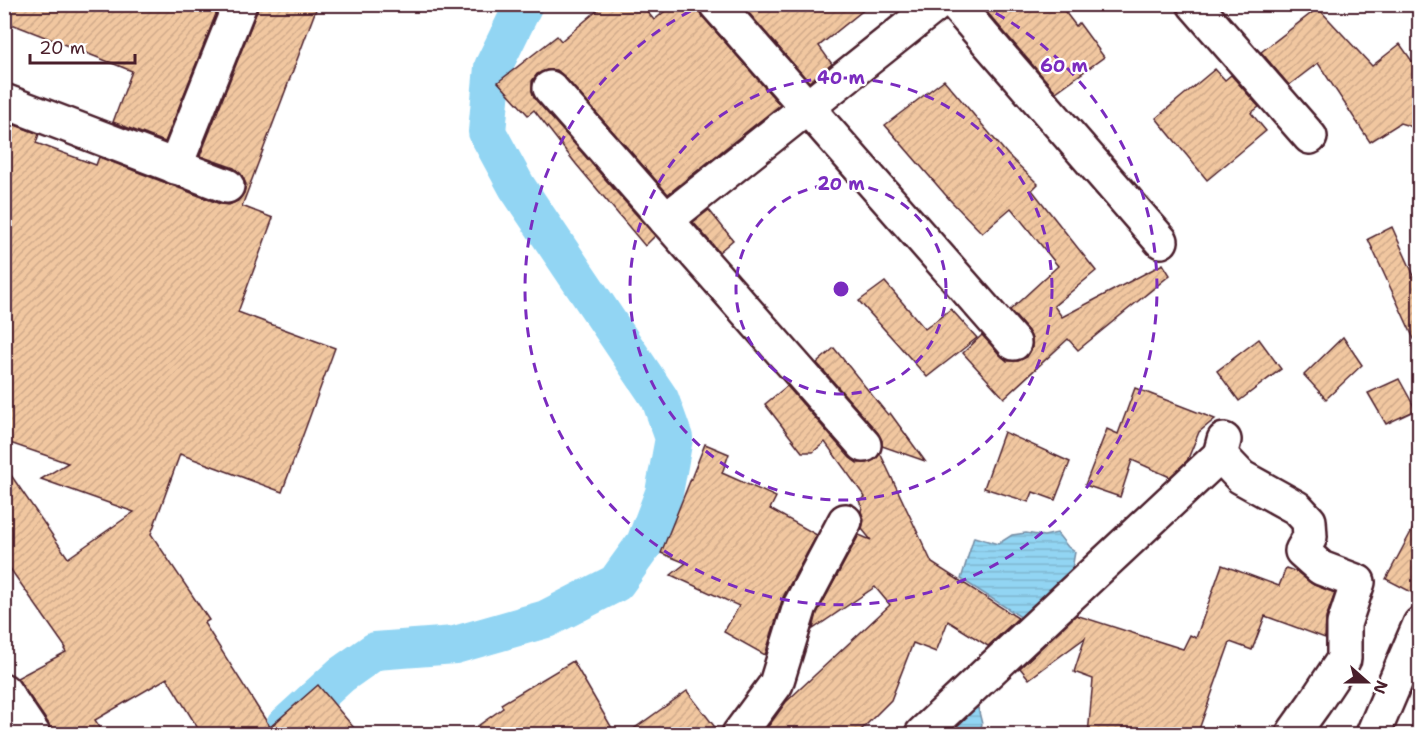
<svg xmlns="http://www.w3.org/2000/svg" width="1424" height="739" font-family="'Shantell Sans',sans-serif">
	<defs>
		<pattern id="water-rules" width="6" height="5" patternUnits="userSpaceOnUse" patternTransform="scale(1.5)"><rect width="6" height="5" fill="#92d5f3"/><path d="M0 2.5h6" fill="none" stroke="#7fb6d0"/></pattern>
		<pattern id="building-hatch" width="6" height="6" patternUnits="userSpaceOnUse" patternTransform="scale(1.5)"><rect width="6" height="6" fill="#f1c7a0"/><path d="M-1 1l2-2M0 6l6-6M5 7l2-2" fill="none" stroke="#d0aa8a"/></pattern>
	</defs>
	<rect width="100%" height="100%" fill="#fff"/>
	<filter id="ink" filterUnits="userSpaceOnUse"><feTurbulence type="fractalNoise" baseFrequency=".0167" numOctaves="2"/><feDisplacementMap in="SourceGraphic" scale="12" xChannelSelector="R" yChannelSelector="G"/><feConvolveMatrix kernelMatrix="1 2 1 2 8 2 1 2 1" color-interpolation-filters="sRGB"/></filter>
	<g filter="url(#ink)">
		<g fill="url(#water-rules)" stroke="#758ca3" stroke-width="1.5">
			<path d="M 1026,533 L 1044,536 L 1057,533 L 1068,547 L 1075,552 L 1072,569 L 1077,576 L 1027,621 L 961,579 L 974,537 L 998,544 L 1012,535 Z"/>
			<path d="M 978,708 L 982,724 L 979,734 L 934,734 L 958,709 Z"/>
		</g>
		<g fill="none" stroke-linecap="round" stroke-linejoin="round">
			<path stroke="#92d5f3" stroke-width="38" d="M 285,726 L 341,675 L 375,651 L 455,645 L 546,619 L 616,583 L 645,543 L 664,493 L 674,438 L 660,399 L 517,187 L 487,132 L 493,67 L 524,4"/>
		</g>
		<g fill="url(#building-hatch)" stroke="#4a1f2b" stroke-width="1.5">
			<path d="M 4,4 L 220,4 L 165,142 L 113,122 L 132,71 L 4,21 Z"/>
			<path d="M 258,4 L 318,4 L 242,206 L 273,218 L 238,312 L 335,348 L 282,492 L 180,454 L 151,534 L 209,620 L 204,623 L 270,727 L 318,685 L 360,735 L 202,735 L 167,678 L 95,720 L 105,735 L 51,735 L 49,724 L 17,678 L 66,652 L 64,649 L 66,648 L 4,560 L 4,465 L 68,558 L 134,512 L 41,479 L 68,463 L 4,441 L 4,121 L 39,134 L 36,143 L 96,165 L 99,157 L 220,204 L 229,205 L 238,201 L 244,193 L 246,184 L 241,174 L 234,168 L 200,156 L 257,11 Z"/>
			<path d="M 605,4 L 641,4 L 654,20 L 674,4 L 698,4 L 698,8 L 702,16 L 780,105 L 668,194 L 564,76 L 557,70 L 547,70 L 537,74 L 532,81 L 532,91 L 536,100 L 655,236 L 645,246 L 576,164 L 534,110 L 528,115 L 498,82 L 557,36 L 561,41 Z"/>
			<path d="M 741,4 L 871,4 L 819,46 L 832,64 L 809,82 Z"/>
			<path d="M 980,4 L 1059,4 L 1076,26 L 1079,23 L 1104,57 L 1056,92 Z"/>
			<path d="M 1318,8 L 1372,66 L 1400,44 L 1419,71 L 1419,129 L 1400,123 L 1370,142 L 1318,63 L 1289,85 L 1261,52 Z"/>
			<path d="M 1215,69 L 1225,80 L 1231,75 L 1259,107 L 1251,113 L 1266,131 L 1207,180 L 1156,118 Z"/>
			<path d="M 944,80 L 1008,155 L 1038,184 L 1032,190 L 1096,271 L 1054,306 L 1062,317 L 1163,264 L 1170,275 L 1078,350 L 1068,339 L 1004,398 L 963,353 L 982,335 L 1000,355 L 1007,361 L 1018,361 L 1027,357 L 1032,348 L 1032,339 L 1028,331 L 1010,310 L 1058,266 L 1011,208 L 982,233 L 950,200 L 885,125 Z"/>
			<path d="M 709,210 L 733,240 L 719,252 L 693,222 Z"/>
			<path d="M 1392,227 L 1419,287 L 1419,350 L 1368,239 Z"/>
			<path d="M 885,282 L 925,329 L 951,309 L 977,338 L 927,377 L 859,301 Z"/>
			<path d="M 1343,337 L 1362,365 L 1326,399 L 1304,375 Z"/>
			<path d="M 1259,339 L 1281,369 L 1239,401 L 1217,371 Z"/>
			<path d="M 834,348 L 888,415 L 890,413 L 925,461 L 882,446 L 882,441 L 878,433 L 817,363 Z"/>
			<path d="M 1399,379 L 1416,410 L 1386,424 L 1368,393 Z"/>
			<path d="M 787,386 L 850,458 L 857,463 L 867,463 L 876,459 L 880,453 L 932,563 L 1018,618 L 988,646 L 948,621 L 936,652 L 913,643 L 891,700 L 856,735 L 762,735 L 786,702 L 890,605 L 875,587 L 813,629 L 817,613 L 859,535 L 871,540 L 862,529 L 864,520 L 861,511 L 862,507 L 859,501 L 865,497 L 825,442 L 813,452 L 802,452 L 765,404 Z"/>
			<path d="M 1135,388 L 1215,419 L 1199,432 L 1187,461 L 1170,477 L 1132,460 L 1120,497 L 1085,485 L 1107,429 L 1118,434 Z"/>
			<path d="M 1004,432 L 1070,462 L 1055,500 L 1033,492 L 1029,502 L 984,488 Z"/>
			<path d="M 705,444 L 729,454 L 722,473 L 776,497 L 770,509 L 817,535 L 783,597 L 765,655 L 724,632 L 739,606 L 671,575 L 686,563 L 661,553 Z"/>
			<path d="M 1419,517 L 1419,596 L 1386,579 Z"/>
			<path d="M 1222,565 L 1279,586 L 1286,568 L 1297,572 L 1314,585 L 1335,593 L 1326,618 L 1325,638 L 1265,616 L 1252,650 L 1230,642 L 1197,735 L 1088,735 L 1093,679 L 1074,672 L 1085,638 L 1029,679 L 1020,668 L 1076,615 L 1183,649 L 1190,635 L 1196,638 Z"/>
			<path d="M 573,661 L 616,735 L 465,735 L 503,708 L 501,704 Z"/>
			<path d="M 687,691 L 721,735 L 625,735 Z"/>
		</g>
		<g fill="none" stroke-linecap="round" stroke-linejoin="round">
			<g stroke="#4a1f2b" stroke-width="38">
				<g id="minor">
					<path d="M 716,4 L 1014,343"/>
					<path d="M 955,4 L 1161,241"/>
					<path d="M 1194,4 L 1310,137"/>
					<path d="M 550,88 L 864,445"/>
					<path d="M 4,101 L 227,186"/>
					<path d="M 175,167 L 240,4"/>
					<path d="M 666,220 L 937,4"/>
					<path d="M 1220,455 L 1241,477 L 1297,508 L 1309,521 L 1310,537 L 1302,551 L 1321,568 L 1358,582 L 1344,624 L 1344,659 L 1314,704 L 1294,732 L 1294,734"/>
					<path d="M 739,734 L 776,684 L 800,606 L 845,521"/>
					<path d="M 922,734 L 1220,455 L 1224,440"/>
					<path d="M 1373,734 L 1420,624"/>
				</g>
			</g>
			<g stroke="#4a1f2b" stroke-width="38">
				<path id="tertiary" d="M 4,691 L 33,734"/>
			</g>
			<use href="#minor" stroke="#fff" stroke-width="33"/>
			<use href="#tertiary" stroke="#fff" stroke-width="33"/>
		</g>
	</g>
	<g fill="none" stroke="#7b2cbf" stroke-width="3" stroke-dasharray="10 8">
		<circle cx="841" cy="289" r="105"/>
		<circle cx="841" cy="289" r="211"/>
		<path d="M980 5A316 316 0 1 1 702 5"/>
	</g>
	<circle cx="841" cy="289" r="9" fill="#7b2cbf" stroke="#fff" stroke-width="3"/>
	<g font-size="18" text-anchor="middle" font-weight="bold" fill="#7b2cbf" stroke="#fff" stroke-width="4.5" stroke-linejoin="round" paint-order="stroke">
		<text x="1064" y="72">60 m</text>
		<text x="841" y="84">40 m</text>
		<text x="841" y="190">20 m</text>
	</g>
	<rect width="1424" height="739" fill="none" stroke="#fff" stroke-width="24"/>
	<rect x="12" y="12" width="1400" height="715" fill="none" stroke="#4a1f2b" stroke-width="2" filter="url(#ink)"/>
	<g transform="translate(1367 682) rotate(111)" stroke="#ffffff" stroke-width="4.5" paint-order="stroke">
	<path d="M0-4.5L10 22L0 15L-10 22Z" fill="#4a1f2b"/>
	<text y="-9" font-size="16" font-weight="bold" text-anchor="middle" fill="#4a1f2b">N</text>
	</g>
	<path d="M30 54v9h105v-9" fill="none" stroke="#4a1f2b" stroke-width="3"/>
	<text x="39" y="54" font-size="18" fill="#4a1f2b" stroke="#ffffff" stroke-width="4.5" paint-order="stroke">20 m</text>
</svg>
